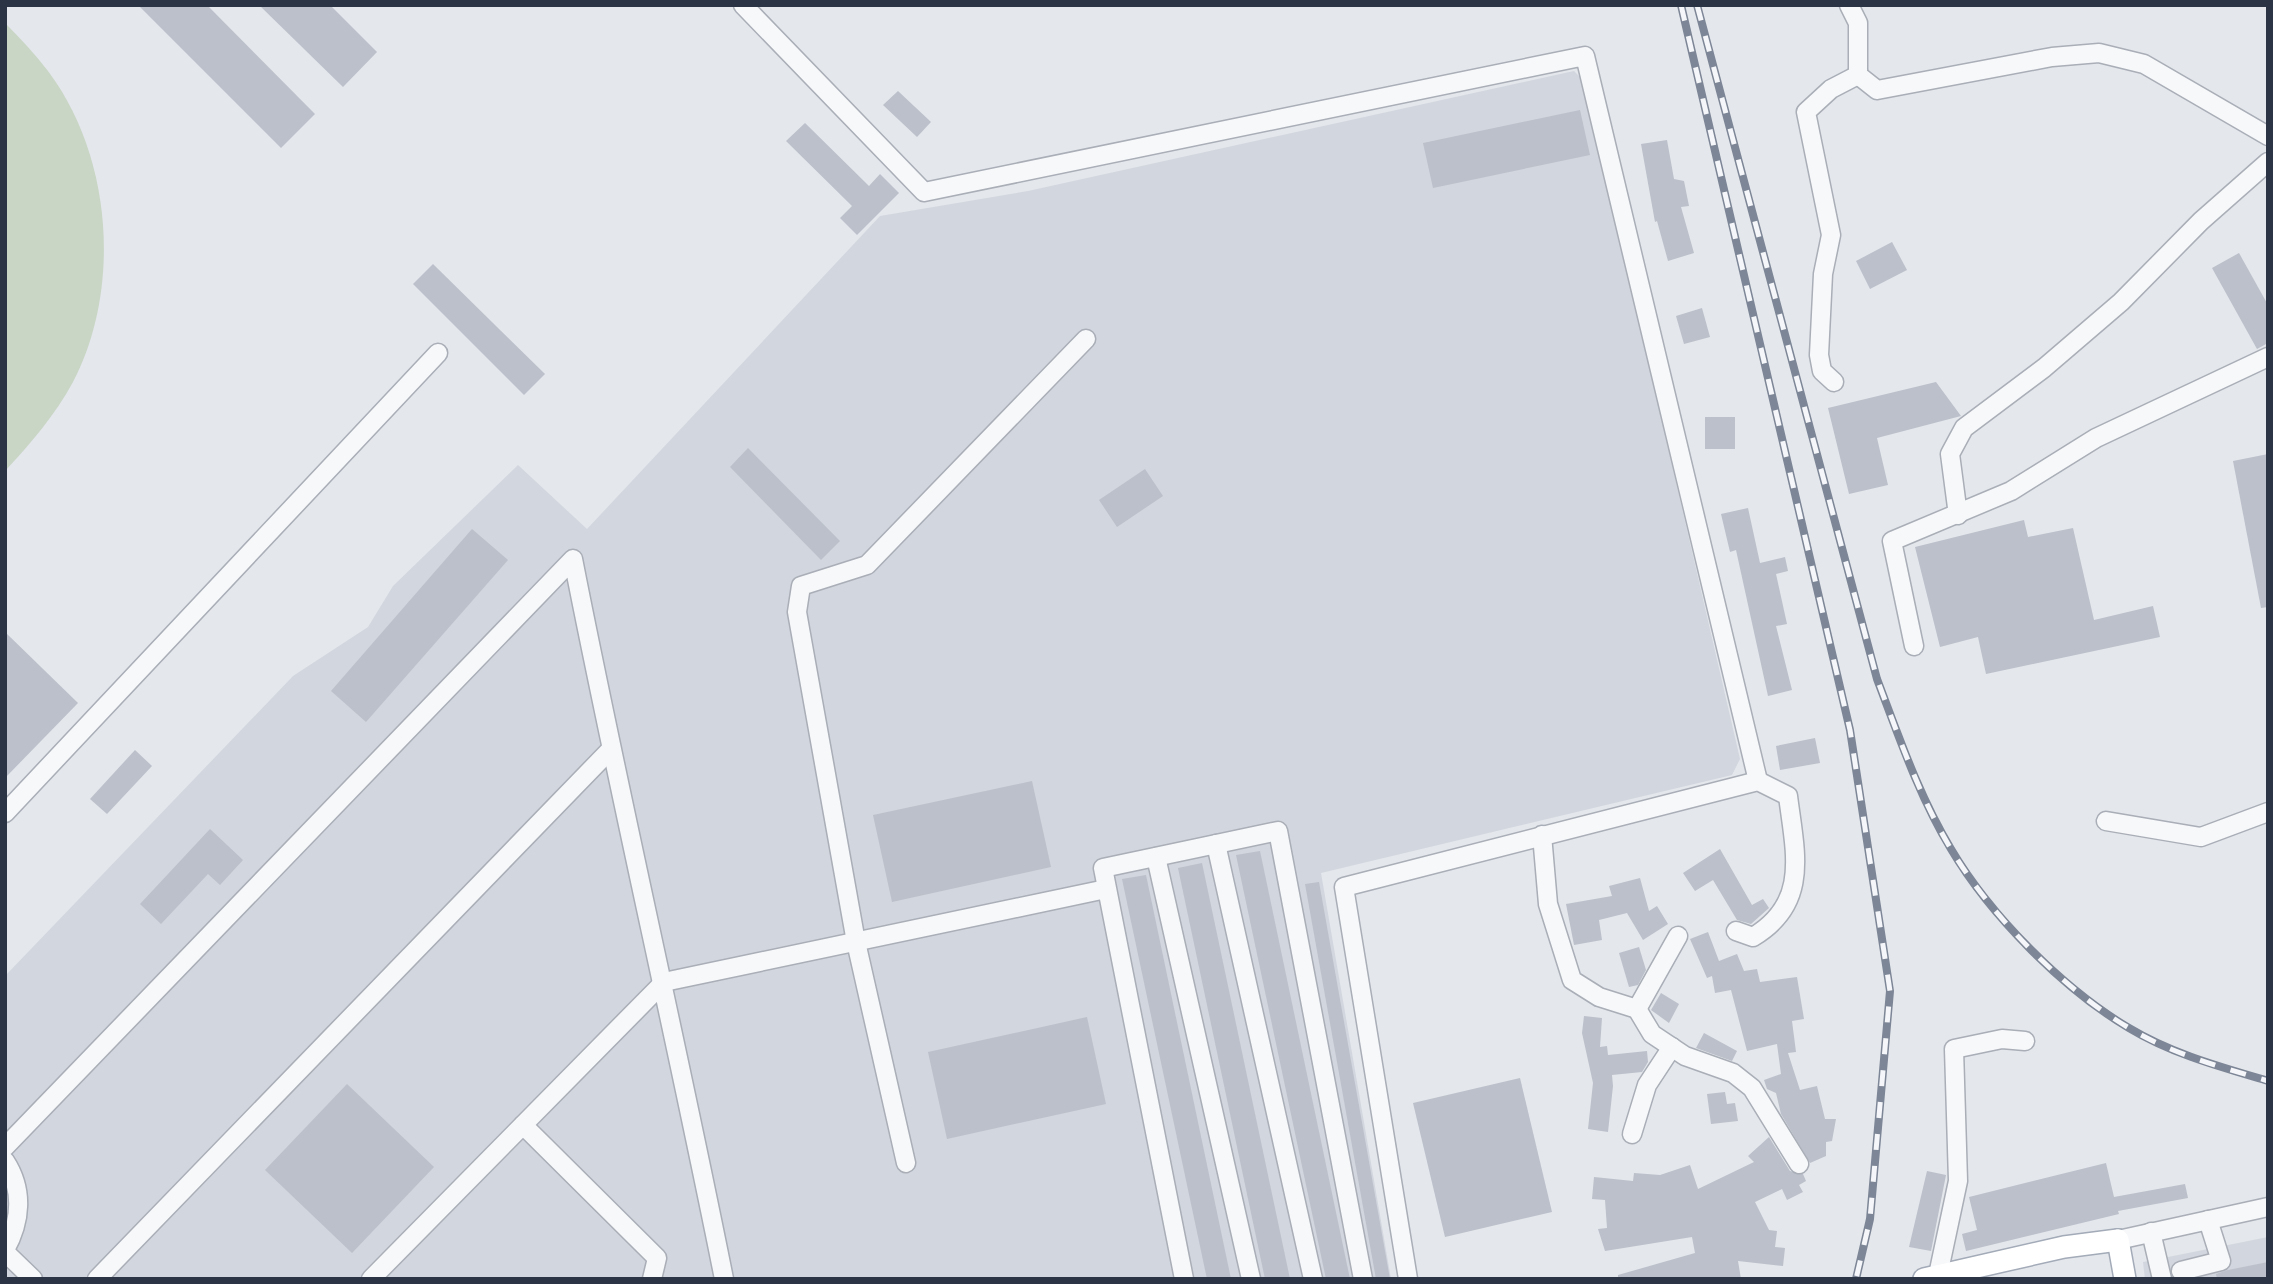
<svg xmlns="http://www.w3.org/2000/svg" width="2273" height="1284" font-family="'Work Sans',sans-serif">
	<rect width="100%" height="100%" fill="#e4e7ec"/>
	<g fill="#d2d6de">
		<path d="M 1574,71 L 1583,80 L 1740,759 L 1732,775 L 1321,873 L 1391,1279 L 5,1279 L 5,976 L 293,676 L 368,627 L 393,586 L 518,465 L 587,529 L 880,216 L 1028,191 Z"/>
		<path d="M 2268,1237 L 2268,1279 L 2145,1279 L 2143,1262 Z"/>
	</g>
	<path fill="#c9d6c5" d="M 5,23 C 20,38 35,54 48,71 C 112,156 122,288 73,382 C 55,415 31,443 5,471 Z"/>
	<g fill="#bbc0ca">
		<path d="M 138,5 L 207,5 L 315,114 L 281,148 Z"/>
		<path d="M 259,5 L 330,5 L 377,52 L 343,87 Z"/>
		<path d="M 898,91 L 931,122 L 917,137 L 883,105 Z"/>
		<path d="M 1580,110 L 1590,155 L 1433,188 L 1423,143 Z"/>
		<path d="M 805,123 L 869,186 L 880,174 L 899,193 L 857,235 L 840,218 L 852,206 L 786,141 Z"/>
		<path d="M 1667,140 L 1674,179 L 1684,181 L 1689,206 L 1681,207 L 1694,253 L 1668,261 L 1657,221 L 1655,222 L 1641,144 Z"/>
		<path d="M 1892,242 L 1907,270 L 1870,289 L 1856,261 Z"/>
		<path d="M 2239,253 L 2268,305 L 2268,343 L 2257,349 L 2212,268 Z"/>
		<path d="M 433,264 L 545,374 L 524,395 L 413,284 Z"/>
		<path d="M 1702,308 L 1710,337 L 1684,344 L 1676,316 Z"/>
		<path d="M 1936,382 L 1961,416 L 1877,438 L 1888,485 L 1849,494 L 1828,408 Z"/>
		<rect x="1705" y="417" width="30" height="32"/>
		<path d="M 748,448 L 840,541 L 821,560 L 730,467 Z"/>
		<path d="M 2268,454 L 2268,607 L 2261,608 L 2233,461 Z"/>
		<path d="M 1145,469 L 1163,496 L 1117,527 L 1099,500 Z"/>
		<path d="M 1748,508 L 1760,563 L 1785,557 L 1788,571 L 1776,574 L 1787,624 L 1776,626 L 1792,690 L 1768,696 L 1736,550 L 1730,552 L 1721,514 Z"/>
		<path d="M 2024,520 L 2028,537 L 2073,528 L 2094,620 L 2153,606 L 2160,637 L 1986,674 L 1978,637 L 1940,647 L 1915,547 Z"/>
		<path d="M 472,529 L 508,560 L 366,722 L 331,691 Z"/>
		<path d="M 5,632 L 78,703 L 5,778 Z"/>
		<path d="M 1815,738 L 1820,763 L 1780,770 L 1776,746 Z"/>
		<path d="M 135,750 L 152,766 L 107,814 L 90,799 Z"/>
		<path d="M 1032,781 L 1051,867 L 892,902 L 873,815 Z"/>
		<path d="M 210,829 L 243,860 L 220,885 L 208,874 L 161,924 L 140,904 Z"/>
		<path d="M 1720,849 L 1752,905 L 1763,899 L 1769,908 L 1751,924 L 1737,920 L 1713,880 L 1695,891 L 1683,873 Z"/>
		<path d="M 1260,851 L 1350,1279 L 1326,1279 L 1236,855 Z"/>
		<path d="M 1202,863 L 1290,1279 L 1265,1279 L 1178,868 Z"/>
		<path d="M 1146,875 L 1231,1279 L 1207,1279 L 1122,879 Z"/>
		<path d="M 1640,878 L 1649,911 L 1657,906 L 1668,924 L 1643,940 L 1627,913 L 1599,920 L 1602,940 L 1574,945 L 1566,904 L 1612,896 L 1609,886 Z"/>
		<path d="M 1319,882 L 1390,1279 L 1376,1279 L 1305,884 Z"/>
		<path d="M 1708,932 L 1719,961 L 1737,954 L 1744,971 L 1757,969 L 1760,982 L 1797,977 L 1804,1019 L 1792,1021 L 1796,1052 L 1788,1053 L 1800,1090 L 1817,1086 L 1825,1119 L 1836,1119 L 1832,1141 L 1826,1142 L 1826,1156 L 1810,1163 L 1781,1114 L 1776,1093 L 1767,1089 L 1764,1080 L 1781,1074 L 1777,1044 L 1747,1051 L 1731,990 L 1715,993 L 1712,976 L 1707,978 L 1690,939 Z"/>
		<path d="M 1639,947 L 1646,970 L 1638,985 L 1629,987 L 1619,953 Z"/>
		<path d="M 1661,993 L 1679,1004 L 1669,1023 L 1651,1010 Z"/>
		<path d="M 1584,1016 L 1602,1018 L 1600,1047 L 1607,1046 L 1608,1055 L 1647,1051 L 1648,1062 L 1642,1072 L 1612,1075 L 1613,1086 L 1608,1132 L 1588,1129 L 1593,1083 L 1582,1033 Z"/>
		<path d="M 1087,1017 L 1106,1104 L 947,1139 L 928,1052 Z"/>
		<path d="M 1704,1033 L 1737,1051 L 1732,1061 L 1696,1048 Z"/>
		<path d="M 1520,1078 L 1552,1212 L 1445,1237 L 1413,1103 Z"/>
		<path d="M 347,1084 L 434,1167 L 352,1253 L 265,1170 Z"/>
		<path d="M 1725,1092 L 1727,1104 L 1735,1103 L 1738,1121 L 1711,1124 L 1707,1094 Z"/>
		<path d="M 1769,1137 L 1790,1171 L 1803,1174 L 1806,1181 L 1799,1185 L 1803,1192 L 1787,1200 L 1782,1189 L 1755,1202 L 1769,1230 L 1777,1231 L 1775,1247 L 1785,1248 L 1783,1266 L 1738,1261 L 1741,1279 L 1618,1279 L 1618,1275 L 1695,1253 L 1692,1237 L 1605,1251 L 1598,1229 L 1607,1228 L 1605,1200 L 1592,1199 L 1594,1177 L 1633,1181 L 1634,1173 L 1660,1175 L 1690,1165 L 1698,1189 L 1754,1162 L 1748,1156 Z"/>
		<path d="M 2106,1163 L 2114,1197 L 2185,1184 L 2188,1198 L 2118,1211 L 2119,1214 L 1966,1251 L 1962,1234 L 1977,1230 L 1969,1197 Z"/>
		<path d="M 1927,1171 L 1946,1175 L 1931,1251 L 1909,1247 Z"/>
		<path d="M 2268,1262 L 2268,1279 L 2217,1279 L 2216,1274 L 2228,1270 Z"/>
	</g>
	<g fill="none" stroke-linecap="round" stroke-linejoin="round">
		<g stroke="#a9aeb7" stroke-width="21">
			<g id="minor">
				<path d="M 743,5 L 924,192 L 1585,56 L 1758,781"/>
				<path d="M 1849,5 L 1858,23 L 1858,75"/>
				<path d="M 1858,75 L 1877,90 L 2052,57 L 2099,53 L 2144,64 L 2268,136"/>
				<path d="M 1834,382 L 1822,371 L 1819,355 L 1823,274 L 1831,235 L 1806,112 L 1831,89 L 1858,75"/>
				<path d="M 1958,515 L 1950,454 L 1964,428 L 2044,368 L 2121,302 L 2201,221 L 2268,162"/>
				<path d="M 1914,646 L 1892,541 L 2011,491 L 2096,438 L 2268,357"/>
				<path d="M 5,813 L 438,353"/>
				<path d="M 2106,821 L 2201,837 L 2268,812"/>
				<path d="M 1542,835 L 1548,904 L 1572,980 L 1599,997 L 1637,1009 L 1652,1034 L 1685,1056 L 1733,1073 L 1752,1088 L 1799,1164"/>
				<path d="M 1216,844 L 1313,1279"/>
				<path d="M 1156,857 L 1251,1279"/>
				<path d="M 1637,1009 L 1678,936"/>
				<path d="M 523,1125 L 657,1258 L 652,1279"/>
				<path d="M 1632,1134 L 1647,1085 L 1672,1047"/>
				<path d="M 5,1147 L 573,559 C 620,799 676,1038 724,1279"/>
				<path d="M 5,1161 C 24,1190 21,1221 5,1250"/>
				<path d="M 906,1163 L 856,942 L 797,612 L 801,586 L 867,565 L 1086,339"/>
				<path d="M 2151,1232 L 2162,1279"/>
				<path d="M 2118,1240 L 2268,1207"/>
				<path d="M 5,1252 L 33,1279"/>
				<path d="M 2181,1271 L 2221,1261 L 2208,1220"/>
				<path d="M 1938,1275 L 1958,1181 L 1954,1049 L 2002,1039 L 2025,1041"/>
				<path d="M 97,1279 L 610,750"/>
				<path d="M 371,1279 L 664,982 L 1106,889"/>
				<path d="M 1184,1279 L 1103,868 L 1278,831 L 1363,1279"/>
				<path d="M 1408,1279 L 1344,887 L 1758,781 L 1788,796 C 1795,852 1810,903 1753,937 L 1736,931"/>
			</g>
		</g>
		<g stroke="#a3abb8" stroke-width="24">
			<g id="major">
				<path d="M 2118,1240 L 2125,1279"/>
				<path d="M 1924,1279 L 2064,1247 L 2118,1240"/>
			</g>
		</g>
		<use href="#minor" stroke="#f7f8fa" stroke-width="18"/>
		<use href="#major" stroke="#fff" stroke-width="21"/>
		<g stroke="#7d8696" stroke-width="8">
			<g id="rail">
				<path d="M 1681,5 L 1850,730 L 1890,991 L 1870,1219 L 1856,1279"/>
				<path d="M 1697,5 L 1877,679 C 1899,737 1919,796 1951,849 C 1990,915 2063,989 2129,1028 C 2172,1054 2221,1067 2268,1081"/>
			</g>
		</g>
		<use href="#rail" stroke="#f4f6f9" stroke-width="5" stroke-dasharray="16" stroke-linecap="butt"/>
	</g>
	<rect width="2273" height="1284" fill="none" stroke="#2b3445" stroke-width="14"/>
</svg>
